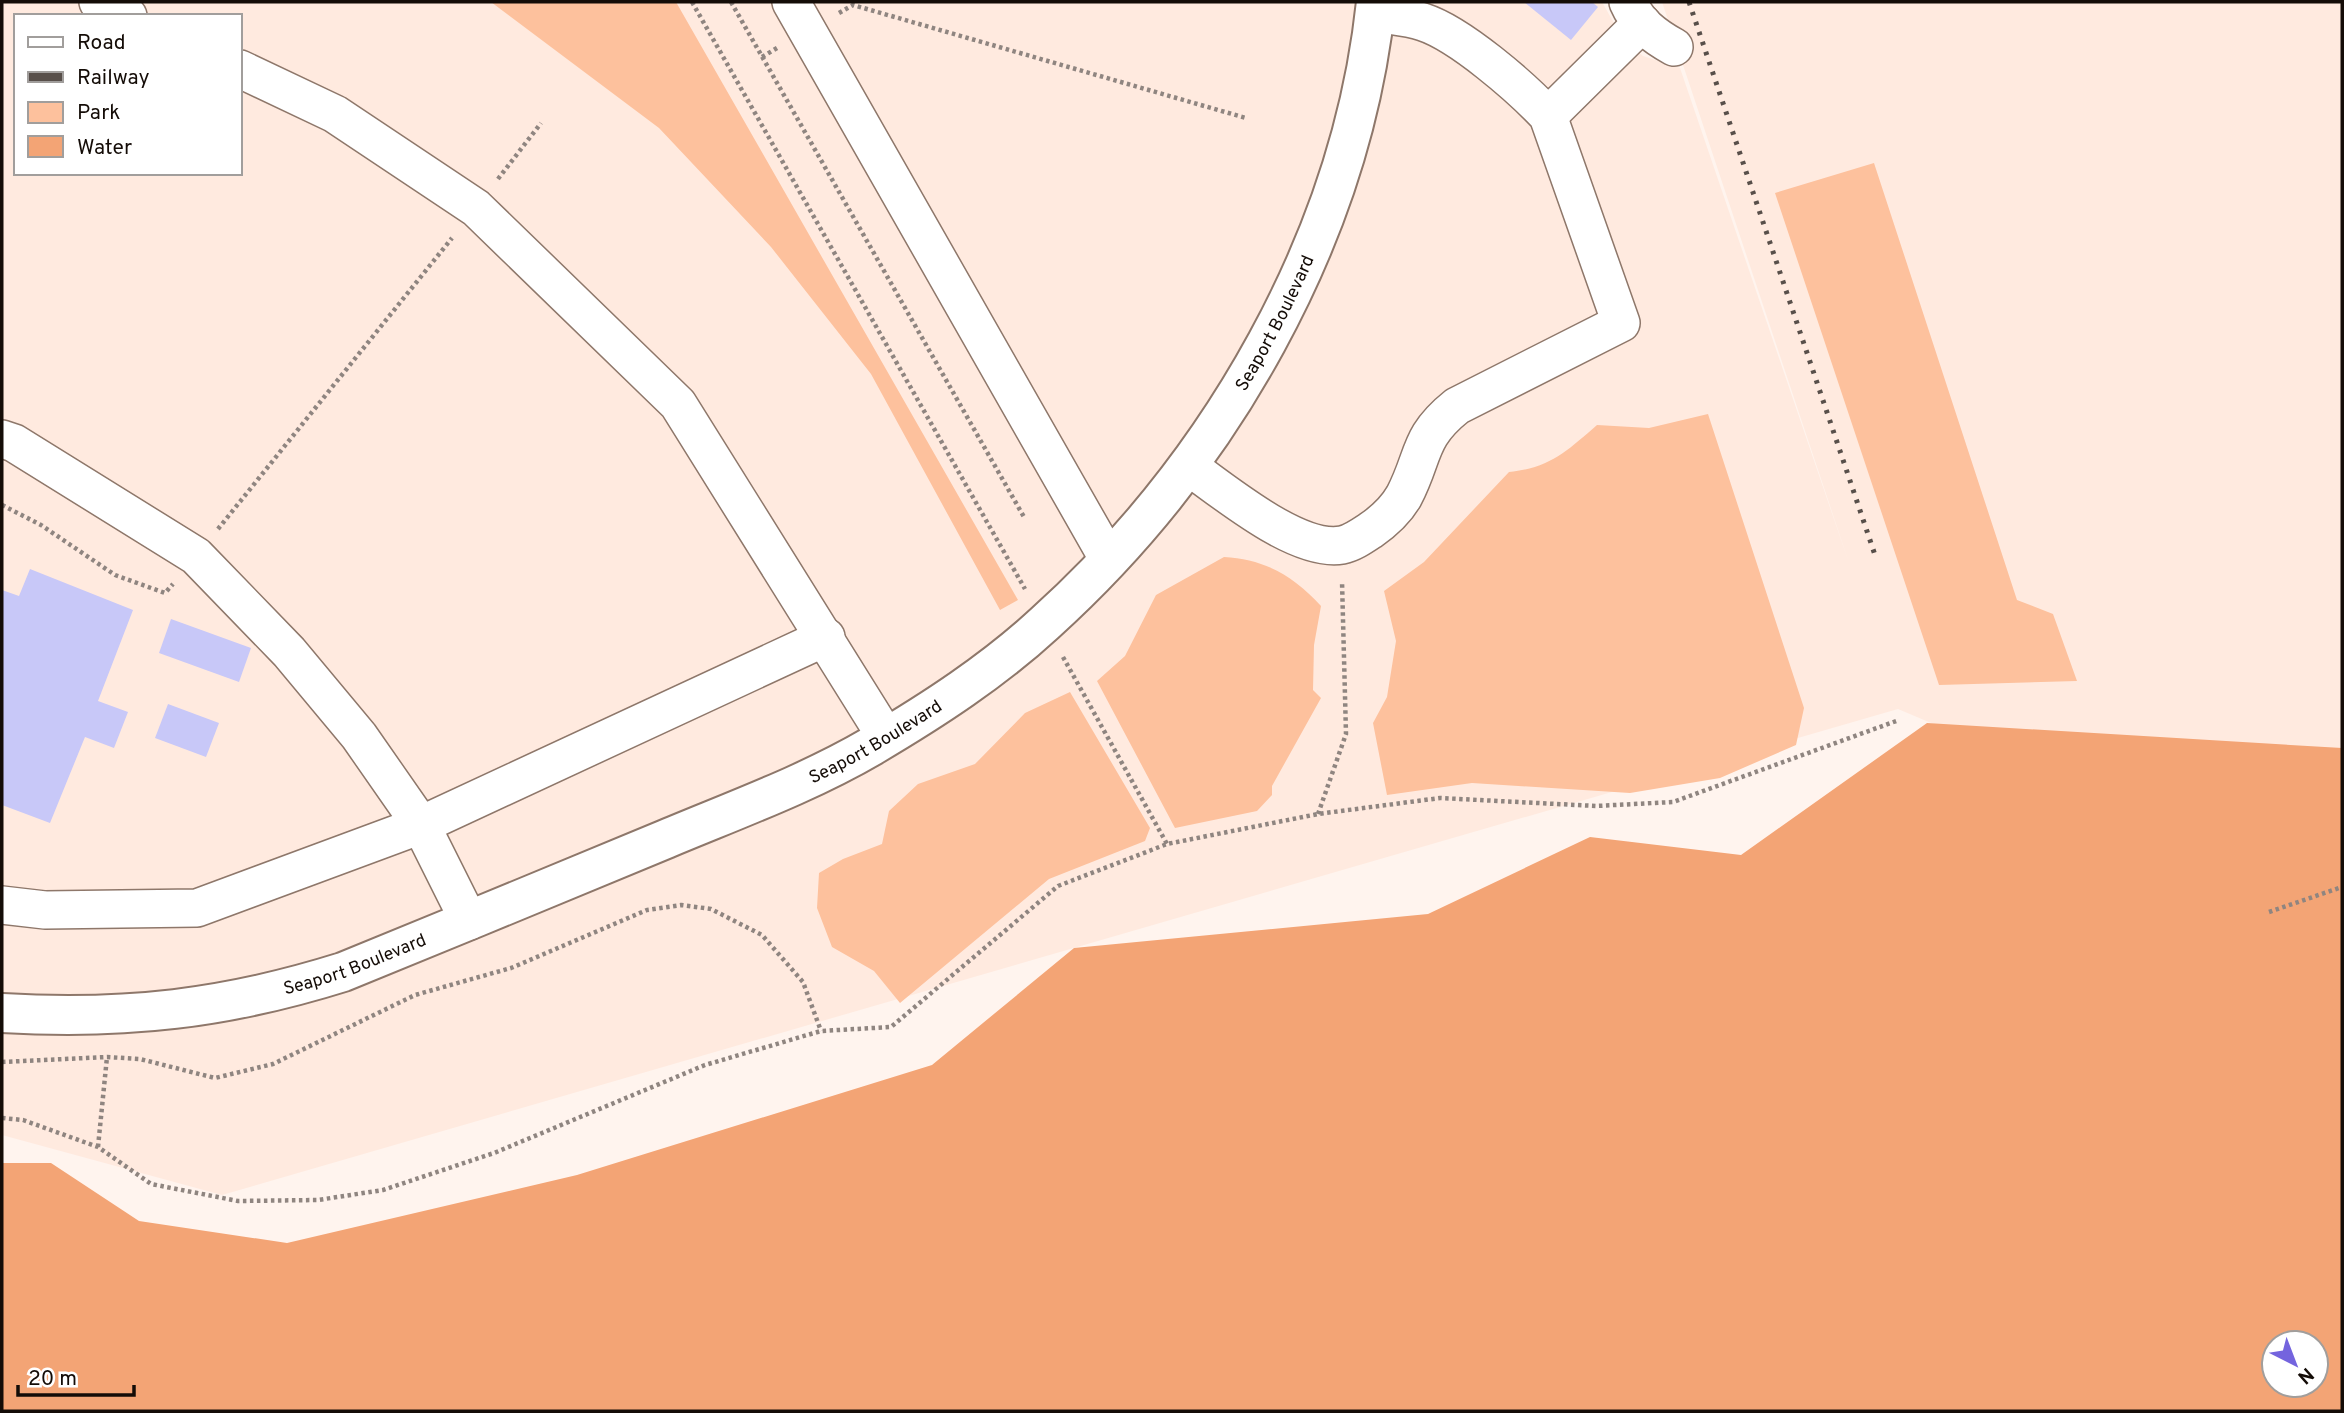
<svg xmlns="http://www.w3.org/2000/svg" width="2344" height="1413" font-family="Overpass,sans-serif">
	<rect width="100%" height="100%" fill="#fff4ee"/>
	<path fill="#ffeadf" fill-rule="evenodd" d="M 2,2 L 1602,2 L 1623,39 L 1643,56 L 1680,68 L 1849,563 L 1662,2 L 2342,2 L 2342,749 L 1950,731 L 1898,709 L 222,1195 L 2,1135 ZM 16,16 L 240,16 L 240,173 L 16,173 Z"/>
	<g fill="#fdc19d">
		<path d="M 491,2 L 676,2 L 1018,600 L 1000,610 L 871,374 L 771,247 L 659,128 Z"/>
		<path d="M 1874,163 L 2017,600 L 2053,614 L 2077,681 L 1939,685 L 1775,193 Z"/>
		<path d="M 1708,414 L 1804,708 L 1796,745 L 1720,778 L 1630,793 L 1472,783 L 1387,795 L 1373,723 L 1387,697 L 1396,641 L 1384,591 L 1424,562 L 1509,472 C 1550,468 1567,451 1597,425 L 1649,428 Z"/>
		<path d="M 1224,557 C 1264,559 1294,576 1321,606 L 1314,645 L 1313,690 L 1321,698 L 1272,786 L 1272,795 L 1257,811 L 1175,828 L 1097,681 L 1125,656 L 1156,595 Z"/>
		<path d="M 1070,692 L 1150,828 L 1145,841 L 1049,879 L 900,1003 L 874,971 L 832,947 L 817,908 L 819,873 L 843,859 L 882,844 L 889,811 L 918,784 L 975,764 L 1025,713 Z"/>
	</g>
	<path fill="#f3a475" fill-rule="evenodd" d="M 1927,723 L 2342,748 L 2342,1411 L 2,1411 L 2,1163 L 51,1163 L 139,1221 L 287,1243 L 577,1175 L 932,1065 L 1074,948 L 1428,914 L 1590,837 L 1741,855 ZM 2274,1343 L 2316,1343 L 2316,1385 L 2274,1385 Z"/>
	<g fill="#c8c8f8">
		<path d="M 1524,2 L 1592,2 L 1598,7 L 1571,40 Z"/>
		<path d="M 30,569 L 133,610 L 98,701 L 128,712 L 114,748 L 85,737 L 50,823 L 2,805 L 2,590 L 19,596 Z"/>
		<path d="M 171,619 L 251,648 L 239,682 L 159,653 Z"/>
		<path d="M 168,704 L 219,723 L 206,757 L 155,738 Z"/>
	</g>
	<g fill="none" stroke-linecap="round" stroke-linejoin="round">
		<g stroke="#8e776a" stroke-width="40">
			<g id="minor">
				<path d="M 98,2 L 128,16"/>
				<path d="M 791,2 L 1109,560"/>
				<path d="M 1628,2 C 1637,23 1654,36 1674,47"/>
				<path d="M 240,69 L 335,114 L 476,208 L 678,404 L 886,737"/>
				<path d="M 1548,116 L 1642,23"/>
				<path d="M 2,439 L 14,443 L 196,556 L 289,652 L 359,736 L 421,825 L 469,921"/>
				<path d="M 1188,466 C 1224,491 1297,553 1342,545 C 1352,543 1362,536 1371,530 C 1384,521 1396,510 1404,496 C 1425,456 1417,438 1457,406 L 1621,323 L 1548,116 C 1521,87 1460,34 1423,22 C 1408,17 1391,16 1375,13"/>
				<path d="M 2,905 L 45,910 L 197,908 L 421,825 L 826,637"/>
			</g>
		</g>
		<g stroke="#8e776a" stroke-width="42">
			<g id="major">
				<path id="s1" d="M 2,1013 C 126,1020 225,1009 343,972 C 451,928 558,884 666,839 C 735,810 807,784 872,746 C 933,710 993,671 1045,623 C 1220,465 1351,239 1376,2"/>
			</g>
		</g>
		<g stroke="#8f8580" stroke-width="4.5" stroke-dasharray="3.5 3.5" stroke-linecap="butt">
			<path d="M 692,2 L 1025,589"/>
			<path d="M 731,2 L 1024,517"/>
			<path d="M 839,13 L 853,5 L 1246,118"/>
			<path d="M 762,57 L 777,48"/>
			<path d="M 498,179 L 541,123"/>
			<path d="M 2,505 L 41,525 L 115,575 L 165,593 L 173,584"/>
			<path d="M 218,529 L 452,238"/>
			<path d="M 1063,657 L 1167,844"/>
			<path d="M 1318,814 L 1346,734 L 1342,581"/>
			<path d="M 2269,912 L 2342,887"/>
			<path d="M 2,1062 L 107,1057 L 140,1059 L 215,1078 L 273,1064 L 415,995 L 511,968 L 647,910 L 681,905 L 711,909 L 762,935 L 803,982 L 821,1031"/>
			<path d="M 2,1118 L 23,1120 L 98,1147 L 151,1184 L 238,1201 L 318,1200 L 383,1190 L 494,1153 L 705,1065 L 821,1031 L 891,1027 L 1058,886 L 1167,844 L 1318,814 L 1440,798 L 1596,806 L 1673,802 L 1899,720"/>
			<path d="M 98,1147 L 107,1057"/>
		</g>
		<use href="#minor" stroke="#fff" stroke-width="37"/>
		<use href="#major" stroke="#fff" stroke-width="38"/>
		<path stroke="#584f4a" stroke-width="5" stroke-dasharray="3.5 7" stroke-linecap="butt" d="M 1689,2 L 1876,558"/>
	</g>
	<g text-anchor="middle" stroke-width="5" stroke-linejoin="round" paint-order="stroke">
		<g font-size="18" fill="#140c07" stroke="#fff">
			<text dy="6" stroke="none"><textPath href="#s1" startOffset="1514">Seaport Boulevard</textPath></text>
			<text dy="6" stroke="none"><textPath href="#s1" startOffset="926">Seaport Boulevard</textPath></text>
			<text dy="6" stroke="none"><textPath href="#s1" startOffset="359">Seaport Boulevard</textPath></text>
		</g>
	</g>
	<rect width="2344" height="1413" fill="none" stroke="#140c07" stroke-width="7"/>
	<rect x="14" y="14" width="228" height="161" fill="#ffffff" stroke="#a19e9c" stroke-width="2"/>
	<rect x="28" y="37" width="35" height="10" fill="#ffffff" stroke="#a19e9c" stroke-width="2"/>
	<text x="77" y="49" font-size="21" fill="#140c07">Road</text>
	<rect x="28" y="72" width="35" height="10" fill="#584f4a" stroke="#a19e9c" stroke-width="2"/>
	<text x="77" y="84" font-size="21" fill="#140c07">Railway</text>
	<rect x="28" y="102" width="35" height="21" fill="#fdc19d" stroke="#a19e9c" stroke-width="2"/>
	<text x="77" y="119" font-size="21" fill="#140c07">Park</text>
	<rect x="28" y="136" width="35" height="21" fill="#f3a475" stroke="#a19e9c" stroke-width="2"/>
	<text x="77" y="154" font-size="21" fill="#140c07">Water</text>
	<g transform="translate(2295 1364) rotate(138)"><circle r="33" fill="#ffffff" stroke="#a19e9c" stroke-width="2"/>
	<path d="M0-5L12 26L0 18L-12 26Z" fill="#7464de"/>
	<text y="-10" font-size="19" font-weight="bold" text-anchor="middle" fill="#140c07">N</text>
	</g>
	<path d="M18 1385v10h116v-10" fill="none" stroke="#140c07" stroke-width="3.5"/>
	<text x="28" y="1385" font-size="21" fill="#140c07" stroke="#ffffff" stroke-width="5" paint-order="stroke">20 m</text>
</svg>
